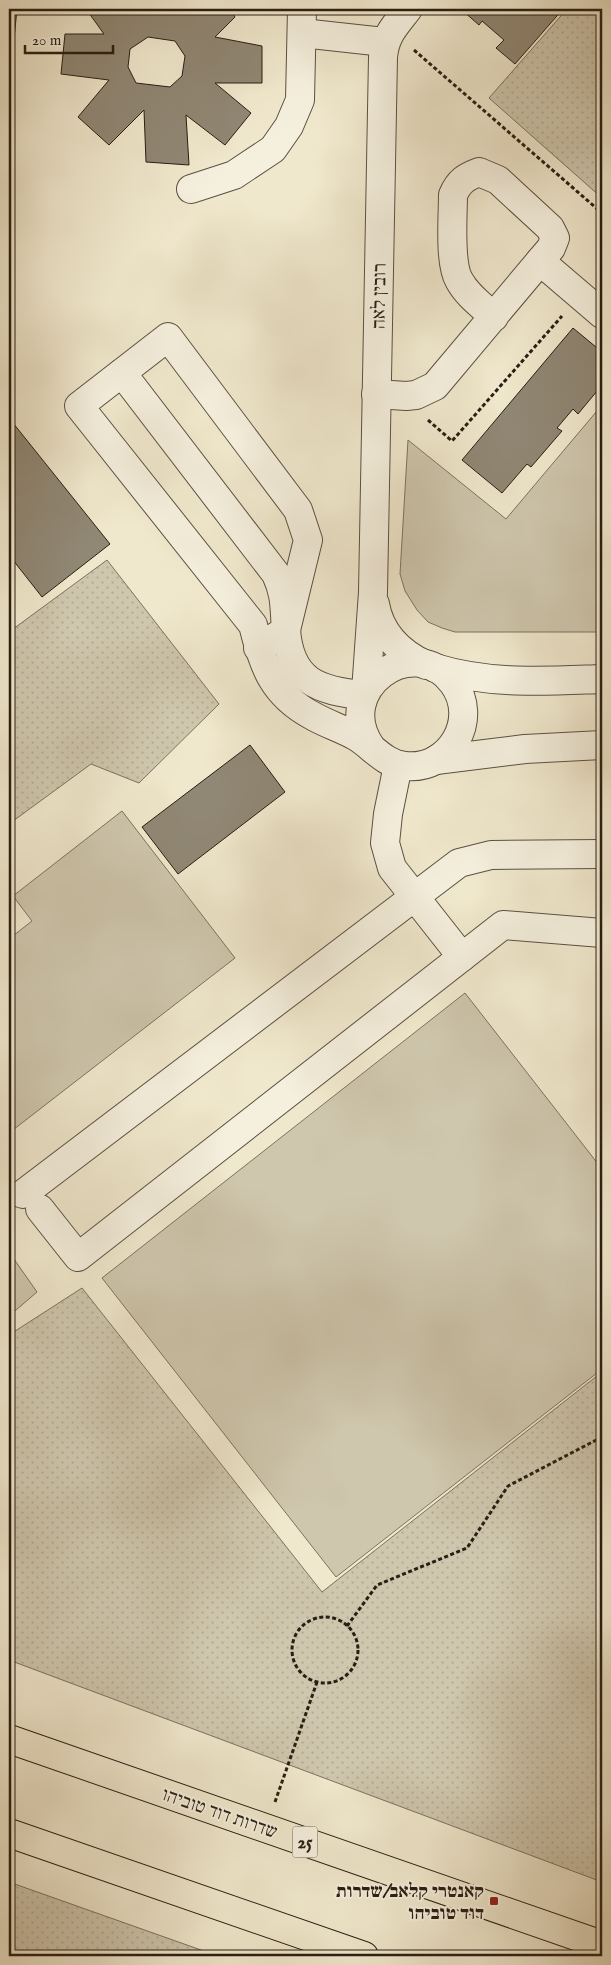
<svg xmlns="http://www.w3.org/2000/svg" width="611" height="1965" font-family="'IM FELL English','Frank Ruhl Libre',serif">
	<defs>
		<pattern id="park-dots" width="8" height="8" patternUnits="userSpaceOnUse" patternTransform="scale(1.25)"><rect width="8" height="8" fill="#cec6ad"/><path d="M2 2h.1M6 6h.1" fill="none" stroke="#b1aa94" stroke-width="1.8" stroke-linecap="round"/></pattern>
	</defs>
	<rect width="100%" height="100%" fill="#f0e8cd"/>
	<filter id="stains"><feTurbulence type="fractalNoise" baseFrequency=".004" numOctaves="4"/><feColorMatrix values="0 0 0 0 .2 0 0 0 0 .09 0 0 0 0 .02 0 0 0 .5 -.17"/></filter>
	<radialGradient id="worn" r=".72"><stop offset=".6" stop-color="#630" stop-opacity="0"/><stop offset="1" stop-color="#630" stop-opacity=".3"/></radialGradient>
	<g fill="#cec6ad" stroke="#7b7260">
		<path d="M 602,405 L 602,632 L 455,632 L 442,628 L 428,622 L 417,610 L 405,591 L 400,574 L 408,440 L 506,519 Z"/>
		<path d="M 122,811 L 235,958 L 9,1133 L 9,939 L 32,921 L 13,896 Z"/>
		<path d="M 465,993 L 602,1169 L 602,1369 L 336,1577 L 102,1278 Z"/>
		<path d="M 9,1252 L 37,1292 L 9,1316 Z"/>
	</g>
	<g fill="url(#park-dots)" stroke="#7b7260">
		<path d="M 567,9 L 602,9 L 602,198 L 489,98 Z"/>
		<path d="M 107,560 L 219,704 L 139,783 L 91,764 L 9,824 L 9,632 Z"/>
		<path d="M 82,1288 L 322,1592 L 602,1372 L 602,1882 L 9,1660 L 9,1335 Z"/>
		<path d="M 9,1882 L 218,1956 L 9,1956 Z"/>
	</g>
	<g fill="#908774" stroke="#281e13" fill-rule="evenodd">
		<path d="M 9,9 L 17,9 L 13,49 L 9,49 Z"/>
		<path d="M 86,9 L 230,9 L 235,17 L 215,37 L 262,46 L 262,83 L 215,83 L 251,113 L 225,145 L 186,115 L 189,165 L 146,162 L 144,110 L 109,145 L 78,117 L 109,80 L 61,74 L 65,34 L 104,34 ZM 148,37 L 175,41 L 185,56 L 182,76 L 170,87 L 136,83 L 128,67 L 130,49 Z"/>
		<path d="M 465,9 L 563,9 L 515,64 L 496,48 L 504,40 L 482,21 L 479,25 L 463,11 Z"/>
		<path d="M 573,328 L 602,352 L 602,385 L 578,414 L 573,409 L 557,428 L 562,431 L 531,467 L 527,464 L 502,493 L 462,460 Z"/>
		<path d="M 9,418 L 110,544 L 42,597 L 9,555 Z"/>
		<path d="M 250,745 L 285,792 L 178,874 L 142,827 Z"/>
	</g>
	<g fill="none" stroke-linecap="round" stroke-linejoin="round">
		<g stroke="#5a5042" stroke-width="30">
			<g id="minor">
				<path d="M 302,33 L 384,42"/>
				<path d="M 191,189 L 234,175 L 273,149 L 289,126 L 300,100 L 302,9"/>
				<path d="M 540,261 L 602,314"/>
				<path d="M 122,373 L 276,574 C 286,596 284,607 286,630 C 290,681 318,691 364,695"/>
				<path d="M 376,394 L 406,396 L 416,395 L 435,386 L 540,261 L 551,248 L 555,238 L 550,228 L 498,180 L 479,172 C 466,177 459,181 453,195 C 453,215 449,263 459,280 C 467,295 481,305 494,317"/>
				<path d="M 375,604 C 380,634 400,653 426,665"/>
				<path d="M 258,648 L 286,630 L 308,540 L 298,510 L 168,337 L 79,406 L 253,625 C 263,666 273,695 313,716 C 327,724 343,729 357,737 C 374,748 385,764 405,766 C 450,771 480,719 453,683 C 413,630 331,690 371,747"/>
				<path d="M 435,668 C 491,685 545,681 602,679"/>
				<path d="M 366,691 L 373,592 L 383,57 C 385,35 395,26 408,9"/>
				<path d="M 436,760 L 525,749 L 602,745"/>
				<path d="M 398,765 L 388,814 L 385,843 L 392,868 L 462,957"/>
				<path d="M 23,1194 L 459,863 L 491,855 L 602,854"/>
				<path d="M 40,1209 L 78,1257 L 503,925 L 602,933"/>
			</g>
		</g>
		<g stroke="#281e13" stroke-width="30">
			<g id="highway">
				<path d="M 9,1739 L 602,1945"/>
				<path d="M 9,1833 L 364,1956"/>
			</g>
		</g>
		<g stroke="#281e13" stroke-width="3" stroke-dasharray="4 2.5" stroke-linecap="butt">
			<path d="M 414,50 L 602,213"/>
			<path d="M 428,420 L 452,441 L 562,316"/>
			<circle cx="325" cy="1650" r="33"/>
			<path d="M 347,1626 L 377,1585 L 467,1548 L 508,1486 L 602,1437"/>
			<path d="M 275,1802 L 317,1682"/>
			<path d="M 9,1955 L 13,1956"/>
		</g>
		<use href="#minor" stroke="#f5f0de" stroke-width="28"/>
		<use href="#highway" stroke="#f0e8cd" stroke-width="28"/>
	</g>
	<rect fill="#8f2418" stroke="#f5f0de" stroke-width="2" x="489" y="1896" width="10" height="10" rx="2.5"/>
	<g text-anchor="middle" stroke-width="4" stroke-linejoin="round" paint-order="stroke">
		<rect fill="#f5f0de" stroke="#665d50" stroke-width="1" x="292.5" y="1826.5" width="25" height="31" rx="4"/>
		<g font-size="18" font-weight="bold" fill="#281e13">
			<text x="305" y="1848">25</text>
		</g>
		<g font-size="19" fill="#281e13" stroke="#f5f0de">
			<text transform="translate(378 296) rotate(-89)" y="7">רובין לאה</text>
			<text transform="translate(220 1812) rotate(19)" y="7">שדרות דוד טוביהו</text>
		</g>
		<g font-size="19" font-weight="bold" fill="#281e13" stroke="#f5f0de" text-anchor="end">
			<text x="484" y="1897">קאנטרי קלאב/שדרות<tspan x="484" dy="22">דוד טוביהו</tspan></text>
		</g>
	</g>
	<rect width="611" height="1965" fill="none" stroke="#f0e8cd" stroke-width="30"/>
	<rect x="10" y="10" width="591" height="1945" fill="none" stroke="#281e13" stroke-width="2.5"/>
	<rect x="15" y="15" width="581" height="1935" fill="none" stroke="#281e13"/>
	<path d="M25 45v8h88v-8" fill="none" stroke="#281e13" stroke-width="2.5"/>
	<text x="32" y="45" font-size="15" fill="#281e13" stroke="#f5f0de" stroke-width="4" paint-order="stroke">20 m</text>
	<rect width="100%" height="100%" filter="url(#stains)"/>
	<rect width="100%" height="100%" fill="url(#worn)"/>
</svg>
